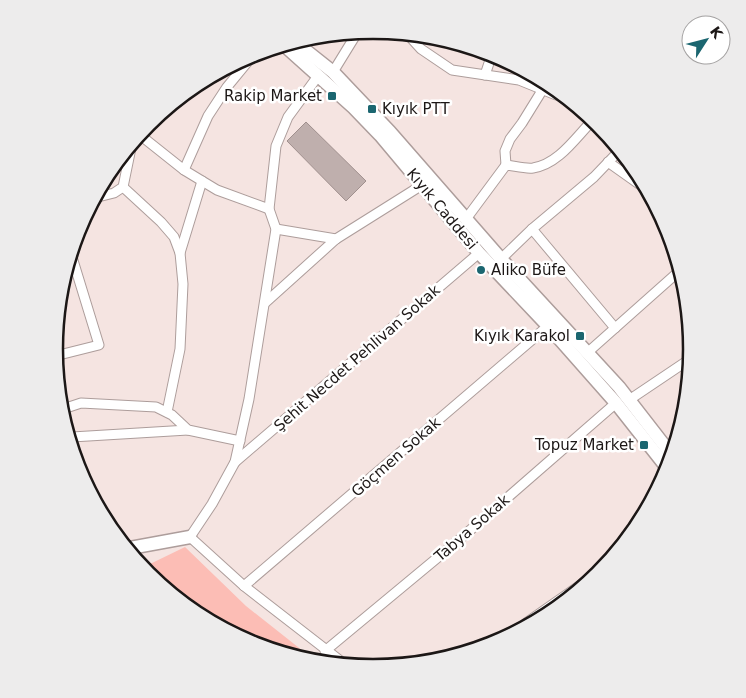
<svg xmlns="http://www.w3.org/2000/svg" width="746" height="698" font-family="'DejaVu Sans',sans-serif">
	<rect width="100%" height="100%" fill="#f5e4e1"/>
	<path fill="#fcbdb5" d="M 185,547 L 246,606 L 308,655 L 251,644 L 147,574 L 139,563 L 152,563 Z"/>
	<path fill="#bfafad" stroke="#a0908e" d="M 306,122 L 366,181 L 346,201 L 287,141 Z"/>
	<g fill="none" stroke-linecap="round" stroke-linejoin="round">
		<g stroke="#ad9d9b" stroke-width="11">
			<g id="street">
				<path d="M 411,38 L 421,49 L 452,70 L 519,80 L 556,95"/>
				<path d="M 333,72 L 357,33"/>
				<path d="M 485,75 L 492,54"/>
				<path d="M 318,76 L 288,117 L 276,146 L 269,209 L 276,229 L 249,399 L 235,462 L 212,504 L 190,537 L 244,586 L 342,662"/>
				<path d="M 140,135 L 184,170 L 217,190 L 269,209"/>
				<path d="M 608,162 L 639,184"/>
				<path d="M 506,165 L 505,151 L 510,139 L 522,123 L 543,89"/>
				<path d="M 184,170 L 208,116 L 227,87 L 254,54"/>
				<path d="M 123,187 L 161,222 L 174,237 L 180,253 L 183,284 L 180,349 L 167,412"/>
				<path d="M 98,197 L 114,193 L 123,187 L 131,148"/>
				<path d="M 466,219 L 506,165 C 515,166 525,169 533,168 C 559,164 576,137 593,120"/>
				<path d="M 276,229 L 336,239"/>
				<path d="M 532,229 L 615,328"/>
				<path d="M 180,253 L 202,181"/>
				<path d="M 501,259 L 532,229 L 594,177 L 618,152"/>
				<path d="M 265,303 L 336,239 L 422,185"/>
				<path d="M 587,353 L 677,273"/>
				<path d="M 55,356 L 99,345 L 72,257"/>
				<path d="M 629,400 L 690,359"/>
				<path d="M 66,408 L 81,403 L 156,407 L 172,415 L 188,430 L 240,441"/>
				<path d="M 72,437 L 188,430"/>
				<path d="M 235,462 L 479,253"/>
				<path d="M 244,586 L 548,326"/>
				<path d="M 526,623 L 602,570"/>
				<path d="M 325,651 L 460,539 L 616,403"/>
			</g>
		</g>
		<g stroke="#ad9d9b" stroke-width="15">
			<g id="secondary">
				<path d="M 299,45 L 333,72 L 390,132 L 501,259 L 619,387 L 671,454"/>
				<path d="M 286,47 L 354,108 L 380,135 L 479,253 L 548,326 L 616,403 L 668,469"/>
				<path d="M 130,548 L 190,537"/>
			</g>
		</g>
		<use href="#street" stroke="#fff" stroke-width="9"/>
		<use href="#secondary" stroke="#fff" stroke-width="12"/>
	</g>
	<g fill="#1b6670" stroke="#fff" stroke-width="2">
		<rect x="327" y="91" width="10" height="10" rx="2.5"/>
		<rect x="367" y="104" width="10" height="10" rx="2.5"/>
		<circle cx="481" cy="270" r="5"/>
		<rect x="575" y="331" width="10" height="10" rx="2.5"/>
		<rect x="639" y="440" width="10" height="10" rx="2.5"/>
	</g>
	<g text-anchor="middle" stroke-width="5" stroke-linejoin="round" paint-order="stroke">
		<g font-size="15" fill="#1c1716" stroke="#fff" text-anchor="end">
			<text x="322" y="101">Rakip Market</text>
			<text x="382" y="114" text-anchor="start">Kıyık PTT</text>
			<text x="491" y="275" text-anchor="start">Aliko Büfe</text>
			<text x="570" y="341">Kıyık Karakol</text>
			<text x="634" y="450">Topuz Market</text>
		</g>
		<g font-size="15" fill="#1c1716" stroke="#fff">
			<text transform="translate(442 209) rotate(50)" y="5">Kıyık Caddesi</text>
			<text transform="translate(357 358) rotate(-41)" y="5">Şehit Necdet Pehlivan Sokak</text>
			<text transform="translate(396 457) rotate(-41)" y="5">Göçmen Sokak</text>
			<text transform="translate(472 528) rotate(-41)" y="5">Tabya Sokak</text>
		</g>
	</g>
	<path d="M0 0H746V698H0ZM63 349a310 310 0 1 1 620 0a310 310 0 1 1-620 0Z" fill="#edecec" fill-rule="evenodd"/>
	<path fill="none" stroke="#1c1716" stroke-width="2.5" d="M63 349a310 310 0 1 1 620 0a310 310 0 1 1-620 0Z"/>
	<g transform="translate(706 40) rotate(54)"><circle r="24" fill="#ffffff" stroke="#a4a2a2"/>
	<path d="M0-4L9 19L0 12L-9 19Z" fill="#1b6670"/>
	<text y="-8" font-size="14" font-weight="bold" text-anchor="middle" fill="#1c1716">K</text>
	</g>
</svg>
